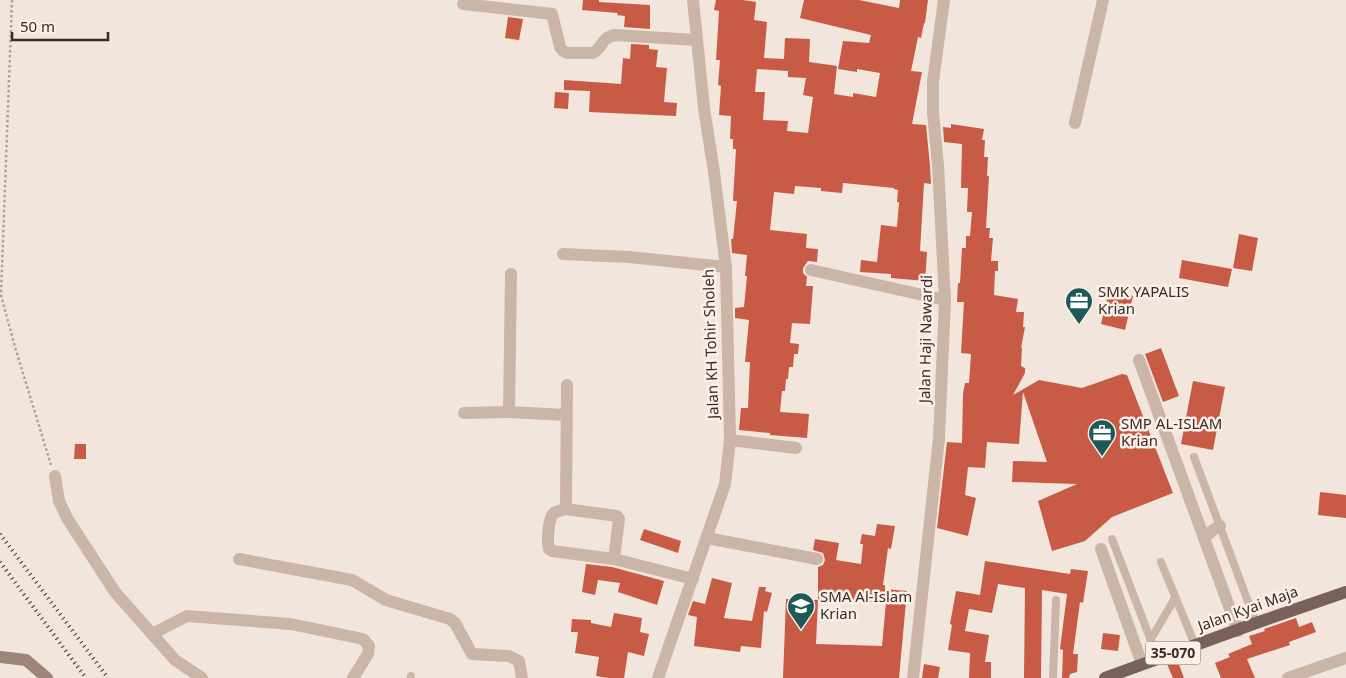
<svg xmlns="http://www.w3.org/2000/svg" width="1346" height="678" font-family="'Noto Sans',sans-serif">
	<rect width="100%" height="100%" fill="#f2e6dc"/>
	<g fill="#c75b45" fill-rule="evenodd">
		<path d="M 583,0 L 599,0 L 599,2 L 650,5 L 650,29 L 624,27 L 625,16 L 617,15 L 618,13 L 582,10 Z"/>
		<path d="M 716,0 L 743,0 L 756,2 L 754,20 L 767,22 L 764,58 L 784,59 L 785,38 L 810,39 L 809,62 L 837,66 L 834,94 L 853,97 L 853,93 L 876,97 L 880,73 L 857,69 L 857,72 L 838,69 L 843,41 L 869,43 L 871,35 L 800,18 L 804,0 L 859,0 L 899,8 L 900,0 L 928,0 L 925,23 L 924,23 L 921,38 L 918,37 L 911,71 L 922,72 L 912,124 L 926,125 L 930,166 L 931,184 L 924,183 L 920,251 L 927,252 L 925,281 L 891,278 L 891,274 L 860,272 L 861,260 L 877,262 L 881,225 L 897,227 L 899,202 L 897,202 L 898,190 L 894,189 L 894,188 L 843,183 L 842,193 L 821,191 L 821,188 L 795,186 L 794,194 L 774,192 L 770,230 L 807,234 L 806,248 L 818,249 L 817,262 L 808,261 L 803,268 L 803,273 L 807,277 L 806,286 L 813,286 L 810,324 L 792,323 L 790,343 L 799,344 L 798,354 L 794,354 L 793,367 L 789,367 L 788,379 L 786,379 L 785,391 L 782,391 L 780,412 L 809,414 L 807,438 L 770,435 L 770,433 L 739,430 L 741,408 L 748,408 L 750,362 L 745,362 L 749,320 L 735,318 L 735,308 L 744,307 L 747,276 L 745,276 L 747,255 L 732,253 L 731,239 L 733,239 L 737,201 L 733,201 L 736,149 L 733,149 L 733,139 L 730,139 L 731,116 L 719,115 L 721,86 L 718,85 L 720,60 L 716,60 L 719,11 L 714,10 ZM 757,69 L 788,71 L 788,77 L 806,78 L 803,95 L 813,97 L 808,133 L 787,131 L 788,121 L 763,120 L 765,92 L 755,92 Z"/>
		<path d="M 508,17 L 523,19 L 519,40 L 505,38 Z"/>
		<path d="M 631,44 L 649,45 L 649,49 L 658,50 L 656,67 L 667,68 L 664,102 L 677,103 L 676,116 L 589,112 L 590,91 L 564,90 L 564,80 L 621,84 L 623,58 L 630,59 Z"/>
		<path d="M 555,92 L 569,93 L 568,109 L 554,108 Z"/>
		<path d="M 951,124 L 984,129 L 982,140 L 985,140 L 984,157 L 988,157 L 987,176 L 989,176 L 986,228 L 990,228 L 989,238 L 993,238 L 991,261 L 998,261 L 998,271 L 995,271 L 994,295 L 1018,299 L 1016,312 L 1024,312 L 1023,327 L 1025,327 L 1021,348 L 1022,348 L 1021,366 L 1025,368 L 1025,373 L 1013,395 L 1039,380 L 1082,388 L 1122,374 L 1127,375 L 1173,493 L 1112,517 L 1085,541 L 1052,551 L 1038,501 L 1077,484 L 1012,482 L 1013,461 L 1047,462 L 1023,392 L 1019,444 L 987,442 L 985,468 L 968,467 L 965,495 L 976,498 L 968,536 L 937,528 L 947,442 L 962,443 L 963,394 L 965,383 L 969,383 L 971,354 L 961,353 L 964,302 L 957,302 L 958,283 L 960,283 L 962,248 L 966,248 L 966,236 L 970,236 L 972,212 L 967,212 L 968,188 L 961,188 L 962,144 L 944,142 L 943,127 L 951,128 Z"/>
		<path d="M 1239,234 L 1258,238 L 1252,271 L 1233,268 Z"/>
		<path d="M 1182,260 L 1232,269 L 1228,287 L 1179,278 Z"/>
		<path d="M 1109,290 L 1133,296 L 1125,330 L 1101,324 Z"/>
		<path d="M 1161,348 L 1179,396 L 1163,402 L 1145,354 Z"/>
		<path d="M 1193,381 L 1225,387 L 1213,450 L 1181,444 Z"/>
		<path d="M 75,444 L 86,444 L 86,459 L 74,459 Z"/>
		<path d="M 1320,492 L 1346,495 L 1346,518 L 1318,515 Z"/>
		<path d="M 877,524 L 895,526 L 891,549 L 888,548 L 883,585 L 885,585 L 885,589 L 907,591 L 899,678 L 783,678 L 786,599 L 818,600 L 818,567 L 823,565 L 825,560 L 823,553 L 813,550 L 815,539 L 839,543 L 836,560 L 861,564 L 863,544 L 860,544 L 862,534 L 875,536 ZM 818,600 L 886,602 L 882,646 L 816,644 Z"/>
		<path d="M 644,529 L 681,541 L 678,553 L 640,540 Z"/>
		<path d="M 985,561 L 1070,574 L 1071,569 L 1088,571 L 1083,603 L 1080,602 L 1073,654 L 1078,654 L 1077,672 L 1070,674 L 1069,678 L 1062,678 L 1063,650 L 1060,649 L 1067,594 L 1042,590 L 1041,678 L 1024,678 L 1025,588 L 998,584 L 992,613 L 969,609 L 965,631 L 989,635 L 985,662 L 991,662 L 991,678 L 969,678 L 970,653 L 948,650 L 952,625 L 950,624 L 956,591 L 980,595 Z"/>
		<path d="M 586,564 L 612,567 L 664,581 L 657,605 L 618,592 L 620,583 L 598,580 L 595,595 L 582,592 Z"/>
		<path d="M 712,578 L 732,583 L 724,618 L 752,621 L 759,587 L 766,587 L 765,591 L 772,593 L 767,612 L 764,611 L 761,648 L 741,646 L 740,652 L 694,646 L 697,617 L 688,615 L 693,601 L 705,604 Z"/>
		<path d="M 614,613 L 642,618 L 640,632 L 649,634 L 644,656 L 628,652 L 624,678 L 609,678 L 596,676 L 599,657 L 575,653 L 578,632 L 571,632 L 572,619 L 591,620 L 591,623 L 611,627 Z"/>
		<path d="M 1296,618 L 1299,627 L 1312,622 L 1316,632 L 1289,642 L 1290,645 L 1247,659 L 1255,678 L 1221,678 L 1215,663 L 1230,657 L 1228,654 L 1252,644 L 1249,636 L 1265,631 L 1264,629 Z"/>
		<path d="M 1103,633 L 1120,635 L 1118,651 L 1101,649 Z"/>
		<path d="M 1177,660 L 1180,667 L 1184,678 L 1173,678 L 1167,664 Z"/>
		<path d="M 924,664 L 940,667 L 938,678 L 922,678 Z"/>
	</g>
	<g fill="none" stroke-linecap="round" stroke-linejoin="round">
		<path stroke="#b69f92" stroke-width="2.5" stroke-dasharray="2.5 2.5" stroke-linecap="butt" d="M 12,0 L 1,295 L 15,347 L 51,465"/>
		<g stroke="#cbb5a7" stroke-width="8">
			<path d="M 1194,457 L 1256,623"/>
			<path d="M 1112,539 L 1158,659"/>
			<path d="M 1161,562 L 1195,645"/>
			<path d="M 1151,639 L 1175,598"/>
			<path d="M 411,676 L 411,678"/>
			<path d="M 1053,678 L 1056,600"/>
		</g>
		<g stroke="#cbb5a7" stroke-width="12">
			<path d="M 463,4 L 552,14 L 560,47 L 563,51 L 567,53 L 593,53 C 604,47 600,38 615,35 L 696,40"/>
			<path d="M 1075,123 L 1103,0"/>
			<path d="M 563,254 L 629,257 L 726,267"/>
			<path d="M 811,270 L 945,300"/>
			<path d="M 1139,360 L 1238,631"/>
			<path d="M 567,385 L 566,509 L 617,516 L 619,519 L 614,559"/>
			<path d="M 509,412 L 511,274"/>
			<path d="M 464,413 L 509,412 L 566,415"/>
			<path d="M 730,440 L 796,448"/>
			<path d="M 55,476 L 59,501 L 67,518 L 115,592 L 175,660 L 202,678"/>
			<path d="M 566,509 C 562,510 557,511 554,513 C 548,517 547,541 549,549 L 552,551 L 614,559 L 693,579"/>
			<path d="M 707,538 L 817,559"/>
			<path d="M 1204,538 L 1213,530 L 1220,526"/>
			<path d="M 1101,549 L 1142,664"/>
			<path d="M 239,559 L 352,580 L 386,600 L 450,619 L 455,623 L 472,654 L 509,656 L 519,661 L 522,678"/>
			<path d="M 152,634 L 187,616 L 291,624 L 363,639 L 369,646 L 368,654 L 353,678"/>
			<path d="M 658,678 L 725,484 L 730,440 L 726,267 L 714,172 L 704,108 L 693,0"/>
			<path d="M 913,678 L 939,438 L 945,300 L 938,165 L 933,113 L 933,81 L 944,0"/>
			<path d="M 1288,678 L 1346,658"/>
		</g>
		<path stroke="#9e8479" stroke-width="12" d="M 0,657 L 26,660 L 47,678"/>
		<path stroke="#796159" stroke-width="12" d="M 1105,678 L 1256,623 L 1346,592"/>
		<g stroke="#372c28" stroke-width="4" stroke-dasharray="1 4" stroke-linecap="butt">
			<path d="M 0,534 L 108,678"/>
			<path d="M 0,562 L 86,678"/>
		</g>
	</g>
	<defs>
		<g id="office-pin" transform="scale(1.4375)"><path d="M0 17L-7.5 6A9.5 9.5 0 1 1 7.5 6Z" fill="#1d5959" stroke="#faf0e8"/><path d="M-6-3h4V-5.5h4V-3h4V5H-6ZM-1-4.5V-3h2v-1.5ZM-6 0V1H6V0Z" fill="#fff"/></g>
		<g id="school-pin" transform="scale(1.4375)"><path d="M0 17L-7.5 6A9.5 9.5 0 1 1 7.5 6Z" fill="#1d5959" stroke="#faf0e8"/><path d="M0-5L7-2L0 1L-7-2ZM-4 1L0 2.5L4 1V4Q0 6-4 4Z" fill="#fff"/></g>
	</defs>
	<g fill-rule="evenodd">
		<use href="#office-pin" x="1079" y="301"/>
		<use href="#office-pin" x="1102" y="433"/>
		<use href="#school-pin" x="801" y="606"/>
	</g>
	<g text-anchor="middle" stroke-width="5" stroke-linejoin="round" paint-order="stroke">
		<rect fill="#faf0e8" stroke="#726762" stroke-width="1" x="1145.5" y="641.5" width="55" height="23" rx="4"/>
		<g font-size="14" font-weight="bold" fill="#372c28">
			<text x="1173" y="658">35-070</text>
		</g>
		<g font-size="15" fill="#372c28" stroke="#faf0e8" text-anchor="start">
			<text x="1098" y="297">SMK YAPALIS<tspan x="1098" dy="17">Krian</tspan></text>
			<text x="1121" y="429">SMP AL-ISLAM<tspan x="1121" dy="17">Krian</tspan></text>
			<text x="820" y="602">SMA Al-Islam<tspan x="820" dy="17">Krian</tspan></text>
		</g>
		<g font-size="15" fill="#372c28" stroke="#faf0e8">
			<text transform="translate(926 339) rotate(-89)" y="5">Jalan Haji Nawardi</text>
			<text transform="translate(711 344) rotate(-92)" y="5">Jalan KH Tohir Sholeh</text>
			<text transform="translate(1248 609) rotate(-20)" y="5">Jalan Kyai Maja</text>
		</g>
	</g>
	<path d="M12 32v8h96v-8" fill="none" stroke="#372c28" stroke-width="2.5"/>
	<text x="20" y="32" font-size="15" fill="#372c28" stroke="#faf0e8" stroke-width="4" paint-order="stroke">50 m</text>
</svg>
